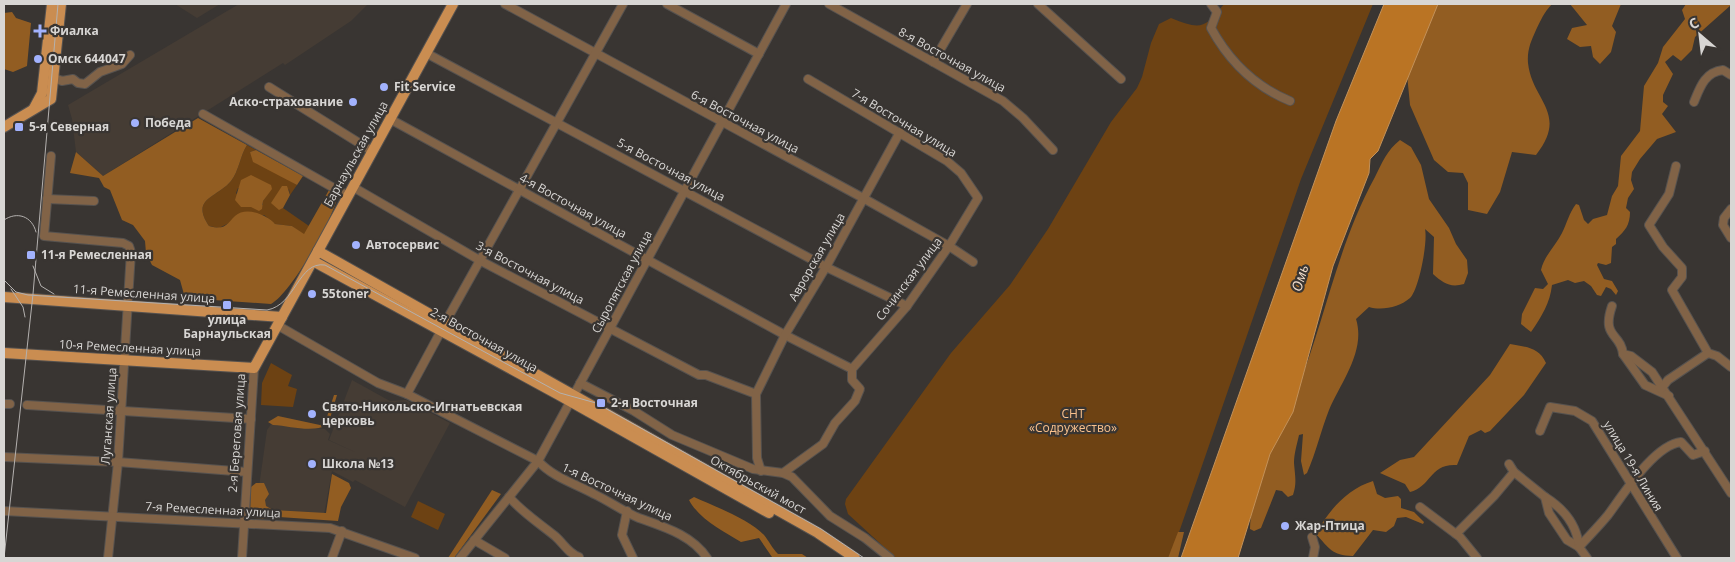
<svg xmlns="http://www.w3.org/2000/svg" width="1735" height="562" font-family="'Open Sans',sans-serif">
	<rect width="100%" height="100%" fill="#393532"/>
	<g fill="#453c34">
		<path d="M 175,4 L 220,4 L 197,18 Z"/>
		<path d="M 239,4 L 368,4 L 351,21 L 285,65 L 283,63 L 103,176 L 76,152 L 72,119 L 68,105 Z"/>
		<path d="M 352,380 L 390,401 L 406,400 L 450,423 L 405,507 L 355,480 L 353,482 L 332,471 L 324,515 L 255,515 L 267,430 L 272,423 L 325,429 L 330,434 L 328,440 L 357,453 L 329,440 Z"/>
	</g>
	<g fill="#6d4213" fill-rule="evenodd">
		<path d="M 1224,4 L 1373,4 L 1301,179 L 1176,541 L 1168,558 L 896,558 L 848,514 L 845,504 L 846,499 L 951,353 L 1010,285 L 1048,229 L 1111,122 L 1137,88 L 1142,77 L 1151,43 L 1159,24 L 1171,18 C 1201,30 1204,29 1224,4 Z"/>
		<path d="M 247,145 L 256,150 L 250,152 L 257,164 L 271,169 L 297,185 L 290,195 L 289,189 L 278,209 L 283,208 L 309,226 L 304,235 L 292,226 L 275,224 L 264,215 L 233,221 L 219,228 L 209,226 C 190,198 217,198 231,181 C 239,171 240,156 247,145 ZM 238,188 L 271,189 L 263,201 L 263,205 L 247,207 L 236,193 Z"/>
		<path d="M 271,363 L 292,375 L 288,386 L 297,389 L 293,407 L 261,405 L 262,383 Z"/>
		<path d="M 418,501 L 445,514 L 438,530 L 411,517 Z"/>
	</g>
	<g fill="#925d22">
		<path d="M 1429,4 L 1552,4 C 1543,14 1542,18 1536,30 C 1531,41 1527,50 1528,63 C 1532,101 1569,113 1536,155 L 1512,152 L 1500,192 L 1487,214 L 1468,210 L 1468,183 L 1463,173 L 1448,172 L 1434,160 L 1410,105 L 1406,64 Z"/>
		<path d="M 1570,4 L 1621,4 L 1612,26 L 1616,32 L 1611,52 L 1600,64 L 1593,57 L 1591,46 L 1580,47 L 1567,39 L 1572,28 L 1587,25 Z"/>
		<path d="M 1686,4 L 1731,5 L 1695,37 L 1692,50 L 1681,61 L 1673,55 L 1665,62 L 1673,74 L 1663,95 L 1663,102 L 1668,106 L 1662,114 L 1676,132 L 1657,139 L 1640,159 L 1632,172 L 1631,180 L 1634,189 L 1628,198 L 1626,208 L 1630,212 C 1630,225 1625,231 1616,239 L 1616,244 L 1612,247 L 1611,263 L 1606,265 L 1598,263 L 1597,265 L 1604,279 L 1612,281 L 1618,291 L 1616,295 L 1611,289 L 1606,287 L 1601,296 L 1597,295 L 1591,286 L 1584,281 L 1575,283 L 1568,280 L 1552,285 C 1550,303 1542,316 1531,332 L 1521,324 L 1522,314 L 1535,288 L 1543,289 L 1548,284 L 1541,270 C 1544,256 1556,245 1562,233 C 1567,223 1569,213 1576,204 L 1579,205 L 1584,220 L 1588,224 L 1593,219 L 1607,215 L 1612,196 L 1618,186 L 1621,156 L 1640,131 L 1644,86 L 1658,63 L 1663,47 L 1685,19 L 1682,10 Z"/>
		<path d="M 12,12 L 16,18 L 31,23 L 27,66 L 13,72 L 4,69 L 4,13 Z"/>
		<path d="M 198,118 L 247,145 C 240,156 239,171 231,181 C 217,198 190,198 209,226 C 225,230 225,226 235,216 C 246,206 267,215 275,224 L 292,226 L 304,234 L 329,190 L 336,202 C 329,225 291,293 271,304 L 185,298 L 180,280 L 152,265 L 146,253 L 145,241 L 133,225 L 122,220 L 110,190 L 104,187 L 99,178 L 70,173 L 76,152 L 103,176 Z"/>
		<path d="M 1400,140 L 1411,147 L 1421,165 L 1429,199 L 1449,228 L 1456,244 L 1467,260 L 1468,273 L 1464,284 C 1450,288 1443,283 1433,274 L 1434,237 L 1425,229 C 1428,241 1419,290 1410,298 C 1400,307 1382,311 1369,307 L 1356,319 C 1366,351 1341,382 1329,410 C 1321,430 1316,453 1307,473 L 1304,475 L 1301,461 L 1303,434 L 1299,435 C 1297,444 1294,454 1294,463 C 1295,476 1297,483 1293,495 L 1288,497 L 1282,491 L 1276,490 L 1261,528 L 1254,531 L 1250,529 C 1251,478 1279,436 1297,390 C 1325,320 1338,244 1375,177 C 1382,163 1387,150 1400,140 Z"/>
		<path d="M 256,150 L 303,176 L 297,185 L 253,162 L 250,152 Z"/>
		<path d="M 251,175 L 271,185 L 272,189 L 263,201 L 262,209 L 259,211 L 251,207 L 241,207 L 235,200 L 241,180 Z"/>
		<path d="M 282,186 L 287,186 L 290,195 L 283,208 L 279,210 L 271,203 Z"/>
		<path d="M 1510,344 C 1526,347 1539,347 1546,363 L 1524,395 L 1490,431 L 1485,433 L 1481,430 L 1469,436 L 1457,465 C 1430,463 1431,487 1410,492 L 1405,484 L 1380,473 L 1400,460 L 1414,457 L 1490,375 Z"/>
		<path d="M 334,395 L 337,395 L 328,425 C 311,433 291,426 273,425 L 268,422 L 278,416 L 320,425 L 325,423 Z"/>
		<path d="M 332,474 L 349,483 L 351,488 L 341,507 L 338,521 L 279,517 L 266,519 L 255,518 L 250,514 L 251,487 L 256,483 L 264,483 L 269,494 L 265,500 L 266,506 L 273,510 L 326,513 Z"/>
		<path d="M 1373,481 L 1377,494 L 1385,498 L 1398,496 L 1401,499 L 1401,508 L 1414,512 L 1424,522 L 1423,524 L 1406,517 L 1397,518 L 1394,526 L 1386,532 L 1373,530 L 1353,556 C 1331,555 1330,549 1316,534 C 1328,511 1347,489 1373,481 Z"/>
		<path d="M 492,490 L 501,494 L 454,558 L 448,558 Z"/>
		<path d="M 694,497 C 714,506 749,519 764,535 C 769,541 772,548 778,554 L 802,554 L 808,558 L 771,558 L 772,557 L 759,538 L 741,542 C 723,531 699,519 689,500 Z"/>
		<path d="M 1178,532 L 1184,532 L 1178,558 L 1168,558 Z"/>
	</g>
	<path fill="#ba7424" stroke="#c39159" d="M 1384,4 L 1438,4 L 1378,151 L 1370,159 L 1369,173 L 1333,266 L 1293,412 L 1270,454 L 1238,558 L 1181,558 L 1336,121 Z"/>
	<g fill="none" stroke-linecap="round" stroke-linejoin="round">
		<g stroke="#56524f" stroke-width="10">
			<g id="minor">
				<path d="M 505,4 L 863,198 L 949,246 L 973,262"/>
				<path d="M 667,4 L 759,54"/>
				<path d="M 829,4 L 1003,101 L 1023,118 L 1053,150"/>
				<path d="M 1038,4 L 1121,79"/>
				<path d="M 1211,4 L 1217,12 L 1211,28 C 1229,61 1256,87 1290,101"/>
				<path d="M 426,53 L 826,267 L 907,306"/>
				<path d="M 933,62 L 967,4"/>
				<path d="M 54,78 L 62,81 L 73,79 L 78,83 L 85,84 L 100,72 L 122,64 L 130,55"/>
				<path d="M 808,79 L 947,161 L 961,173 L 978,198 L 949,246 L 907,306 L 852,369"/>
				<path d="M 269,87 L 372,151"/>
				<path d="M 1694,102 C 1700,87 1705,72 1723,70 L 1731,75"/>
				<path d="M 203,114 L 348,196"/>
				<path d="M 390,119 L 785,335 L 852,369"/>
				<path d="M 51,156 L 44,236 L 123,243 L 129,246 L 131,252 L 118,462 L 108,558"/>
				<path d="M 1676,166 L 1669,194 L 1649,225 L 1663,247 L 1682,268 L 1682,277 L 1672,290 L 1708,353 L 1717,356 L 1731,367"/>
				<path d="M 353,187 L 481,261 L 699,375 L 706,375 L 756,394"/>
				<path d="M 47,199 L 94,201"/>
				<path d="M 1731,209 L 1724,218 L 1723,225 L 1731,238"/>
				<path d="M 1612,306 C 1601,338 1621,333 1623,354 L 1631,356 L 1652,372 L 1731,493"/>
				<path d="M 445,323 L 623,4"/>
				<path d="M 277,325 L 378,383 L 407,394 L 538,461 C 554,478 574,483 594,494 C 609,501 624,512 639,518 C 664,527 692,535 707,558"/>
				<path d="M 1623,354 L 1645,385 L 1669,396"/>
				<path d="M 580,383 L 634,411 L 672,435 L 753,469 L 783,473 L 792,477 L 830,516 L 865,538 L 890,558"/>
				<path d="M 1661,389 L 1668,380 L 1708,353"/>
				<path d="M 407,394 L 441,331"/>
				<path d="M 4,404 L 10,404"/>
				<path d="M 27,405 L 251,419"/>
				<path d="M 1540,431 L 1550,407 L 1575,411 L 1592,421 L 1677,558"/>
				<path d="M 4,457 L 118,462 L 247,472"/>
				<path d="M 1509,464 L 1514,472 L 1545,497 L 1549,513 L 1567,540 L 1579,547 L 1587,558"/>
				<path d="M 761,471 L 757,458 L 756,394 L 785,335 L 826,267 L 900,132"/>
				<path d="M 783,473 L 823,444 L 835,423 L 855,401 L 860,389 L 852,380 L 852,369"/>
				<path d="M 509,497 C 523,513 539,523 555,536 C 564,544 568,553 579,557"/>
				<path d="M 1545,497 C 1564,509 1577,524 1579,547"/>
				<path d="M 1420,507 L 1460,537 L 1477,558"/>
				<path d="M 4,511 L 330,528 L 415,558"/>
				<path d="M 627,511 L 622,535 L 633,558"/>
				<path d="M 1456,534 L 1494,496 L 1514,472"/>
				<path d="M 1312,537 L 1315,547 L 1313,558"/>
				<path d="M 474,540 L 505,558"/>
				<path d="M 1579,547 C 1589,536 1599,526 1608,515 C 1623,495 1654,445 1681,442 L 1693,455 L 1705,451"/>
				<path d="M 242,558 L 254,368"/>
				<path d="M 332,558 L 342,531"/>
				<path d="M 460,558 L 538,461 L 786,4"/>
			</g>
		</g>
		<g stroke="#56524f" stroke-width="12">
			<g id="major">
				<path d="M 34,108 L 42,93 L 52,4"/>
				<path d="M 4,127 L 51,99 L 61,4"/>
				<path d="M 318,251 L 818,533 L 855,558"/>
				<path d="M 313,261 L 559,395 L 769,513"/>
				<path d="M 4,297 L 282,317"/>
				<path d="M 4,353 L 254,368 L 453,4"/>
			</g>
		</g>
		<use href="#minor" stroke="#816347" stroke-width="8"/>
		<use href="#major" stroke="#ca8d51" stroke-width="10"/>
		<g stroke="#b4b1af" stroke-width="1">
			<path d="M 4,220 C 17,211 32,216 36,232"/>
			<path d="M 33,266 L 41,286 L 54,294"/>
			<path d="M 4,280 L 16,292 L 28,295 L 267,310 C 296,305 298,261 325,265 L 560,393 L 596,403 L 821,529 L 864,558"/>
			<path d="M 11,289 L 23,307 L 25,317"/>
			<path d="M 4,558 L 33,294 L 58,4"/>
		</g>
	</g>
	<g fill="#a2b2fd" stroke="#393532" stroke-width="2">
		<path d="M37.5 23.5h5v5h5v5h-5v5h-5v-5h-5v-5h5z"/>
		<circle cx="38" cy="59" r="5"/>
		<circle cx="384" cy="87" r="5"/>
		<circle cx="353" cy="102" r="5"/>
		<circle cx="135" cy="123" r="5"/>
		<rect x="14" y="122" width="10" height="10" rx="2.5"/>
		<circle cx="356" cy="245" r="5"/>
		<rect x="26" y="250" width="10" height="10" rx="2.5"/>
		<circle cx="312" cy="294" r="5"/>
		<rect x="222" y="300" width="10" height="10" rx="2.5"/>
		<rect x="596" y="398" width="10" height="10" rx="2.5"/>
		<circle cx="312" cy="414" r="5"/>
		<circle cx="312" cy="464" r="5"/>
		<circle cx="1285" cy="526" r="5"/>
	</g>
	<g text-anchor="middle" stroke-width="4.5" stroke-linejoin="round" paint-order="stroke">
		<g font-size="12" font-weight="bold" fill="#d8d6d4" stroke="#393532" text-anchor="start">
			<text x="50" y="35">Фиалка</text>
			<text x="48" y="63">Омск 644047</text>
			<text x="394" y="91">Fit Service</text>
			<text x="343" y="106" text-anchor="end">Аско-страхование</text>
			<text x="145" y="127">Победа</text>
			<text x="29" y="131">5-я Северная</text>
			<text x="366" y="249">Автосервис</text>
			<text x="41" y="259">11-я Ремесленная</text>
			<text x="322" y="298">55toner</text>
			<text x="227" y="324" text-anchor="middle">улица<tspan x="227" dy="14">Барнаульская</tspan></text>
			<text x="611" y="407">2-я Восточная</text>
			<text x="322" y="411">Свято-Никольско-Игнатьевская<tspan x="322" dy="14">церковь</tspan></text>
			<text x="322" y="468">Школа №13</text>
			<text x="1295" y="530">Жар-Птица</text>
		</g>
		<g font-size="12" fill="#d8d6d4" stroke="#393532">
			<text transform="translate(952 60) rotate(29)" y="4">8-я Восточная улица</text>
			<text transform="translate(745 122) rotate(28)" y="4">6-я Восточная улица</text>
			<text transform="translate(904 123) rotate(31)" y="4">7-я Восточная улица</text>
			<text transform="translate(356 154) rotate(-61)" y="4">Барнаульская улица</text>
			<text transform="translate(671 170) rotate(28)" y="4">5-я Восточная улица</text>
			<text transform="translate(573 206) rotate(29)" y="4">4-я Восточная улица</text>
			<text transform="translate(817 257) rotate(-60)" y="4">Аврорская улица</text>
			<text transform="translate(530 273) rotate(28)" y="4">3-я Восточная улица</text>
			<text transform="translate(909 279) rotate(-53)" y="4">Сочинская улица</text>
			<text transform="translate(622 282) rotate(-62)" y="4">Сыропятская улица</text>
			<text transform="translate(144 294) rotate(4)" y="4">11-я Ремесленная улица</text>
			<text transform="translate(484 340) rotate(29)" y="4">2-я Восточная улица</text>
			<text transform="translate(130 348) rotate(3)" y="4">10-я Ремесленная улица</text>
			<text transform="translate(109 416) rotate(-86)" y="4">Луганская улица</text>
			<text transform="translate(237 433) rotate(-86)" y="4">2-я Береговая улица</text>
			<text transform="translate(1633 466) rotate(59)" y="4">улица 19-я Линия</text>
			<text transform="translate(758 485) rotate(29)" y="4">Октябрьский мост</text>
			<text transform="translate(617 492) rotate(25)" y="4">1-я Восточная улица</text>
			<text transform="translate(213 510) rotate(3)" y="4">7-я Ремесленная улица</text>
		</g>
		<g font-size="12" fill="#f9c18d" stroke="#393532">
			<text x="1073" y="418">СНТ<tspan x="1073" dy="14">«Содружество»</tspan></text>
		</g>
		<g font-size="14" font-style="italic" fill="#f2decd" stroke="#393532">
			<text transform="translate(1300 278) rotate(-73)" y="5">Омь</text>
		</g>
	</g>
	<rect width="1735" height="562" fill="none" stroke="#d8d6d4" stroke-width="10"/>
	<g transform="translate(1700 35) rotate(332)" stroke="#393532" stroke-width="4" paint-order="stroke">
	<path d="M0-4L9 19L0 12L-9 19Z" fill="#d8d6d4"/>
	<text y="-8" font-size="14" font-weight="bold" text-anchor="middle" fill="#d8d6d4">С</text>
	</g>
</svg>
